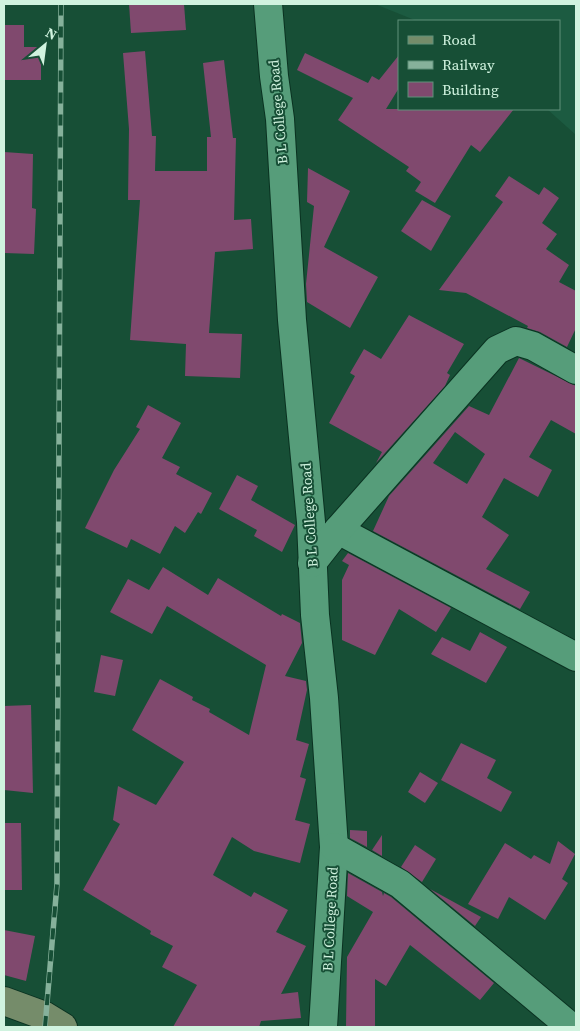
<svg xmlns="http://www.w3.org/2000/svg" width="580" height="1031" font-family="'Source Serif 4',serif">
	<rect width="100%" height="100%" fill="#174f36"/>
	<path fill="#1c5b41" d="M 375,4 L 576,4 L 576,135 L 547,109 L 559,109 L 559,21 L 417,21 Z"/>
	<g fill="#80496e" fill-rule="evenodd">
		<path d="M 129,4 L 184,4 L 186,30 L 131,33 Z"/>
		<path d="M 4,25 L 24,25 L 24,47 L 41,47 L 41,80 L 4,80 Z"/>
		<path d="M 145,51 L 152,136 L 156,136 L 155,171 L 207,171 L 207,137 L 211,137 L 203,63 L 224,60 L 233,138 L 236,138 L 234,220 L 251,219 L 253,249 L 215,252 L 209,333 L 242,334 L 240,378 L 185,376 L 186,344 L 130,340 L 140,200 L 128,200 L 129,129 L 123,53 Z"/>
		<path d="M 305,53 L 368,83 L 372,76 L 379,80 L 399,55 L 399,88 L 386,109 L 514,109 L 480,152 L 471,145 L 435,203 L 415,191 L 421,182 L 406,171 L 409,167 L 338,120 L 353,98 L 297,70 Z"/>
		<path d="M 4,152 L 33,154 L 32,208 L 36,209 L 34,254 L 4,253 Z"/>
		<path d="M 308,168 L 350,191 L 324,247 L 378,277 L 350,328 L 307,302 L 306,284 L 314,206 L 307,202 Z"/>
		<path d="M 509,176 L 539,195 L 544,187 L 559,198 L 542,223 L 557,234 L 546,249 L 569,265 L 559,282 L 576,291 L 576,328 L 567,347 L 540,332 L 527,328 L 528,326 L 466,293 L 439,290 L 503,202 L 495,196 Z"/>
		<path d="M 422,200 L 451,216 L 431,251 L 401,231 Z"/>
		<path d="M 409,315 L 464,344 L 447,373 L 450,375 L 445,386 L 376,463 L 382,452 L 329,423 L 355,376 L 350,373 L 364,349 L 381,359 Z"/>
		<path d="M 519,358 L 576,386 L 576,434 L 551,420 L 529,457 L 552,470 L 538,497 L 504,478 L 482,517 L 509,535 L 486,569 L 530,592 L 520,609 L 373,531 L 389,496 L 469,406 L 489,415 ZM 455,432 L 485,454 L 467,484 L 433,463 Z"/>
		<path d="M 148,405 L 181,423 L 162,458 L 180,467 L 176,474 L 212,493 L 201,514 L 198,512 L 185,533 L 175,526 L 160,554 L 131,539 L 127,548 L 85,528 L 114,470 L 140,429 L 136,427 Z"/>
		<path d="M 237,475 L 258,486 L 251,500 L 295,525 L 282,552 L 254,536 L 257,530 L 219,509 Z"/>
		<path d="M 348,553 L 451,608 L 436,632 L 399,609 L 375,655 L 342,640 L 342,580 L 349,565 L 342,561 Z"/>
		<path d="M 163,567 L 208,595 L 218,578 L 281,616 L 282,614 L 300,623 L 302,643 L 285,676 L 306,681 L 307,690 L 296,740 L 309,744 L 300,777 L 306,779 L 295,820 L 310,824 L 300,863 L 254,851 L 232,837 L 213,875 L 251,897 L 254,892 L 288,910 L 276,932 L 306,946 L 281,994 L 298,992 L 301,1018 L 261,1021 L 259,1027 L 173,1027 L 197,985 L 162,967 L 173,946 L 150,934 L 151,931 L 83,890 L 120,824 L 113,820 L 118,786 L 156,805 L 184,762 L 132,730 L 160,679 L 193,697 L 192,700 L 210,709 L 209,712 L 249,735 L 266,665 L 167,606 L 152,634 L 110,612 L 128,579 L 149,590 Z"/>
		<path d="M 480,632 L 507,647 L 486,683 L 431,654 L 442,637 L 470,651 Z"/>
		<path d="M 101,655 L 123,660 L 115,696 L 94,692 Z"/>
		<path d="M 31,705 L 33,793 L 4,790 L 4,706 Z"/>
		<path d="M 461,743 L 496,760 L 487,778 L 512,792 L 501,812 L 441,780 Z"/>
		<path d="M 420,772 L 438,783 L 425,803 L 408,792 Z"/>
		<path d="M 4,823 L 21,823 L 22,890 L 4,890 Z"/>
		<path d="M 350,830 L 367,831 L 367,847 L 350,838 Z"/>
		<path d="M 382,835 L 382,856 L 372,850 Z"/>
		<path d="M 558,841 L 575,854 L 562,879 L 568,883 L 545,920 L 509,897 L 498,919 L 468,904 L 505,843 L 531,859 L 534,855 L 550,864 Z"/>
		<path d="M 415,845 L 436,859 L 422,882 L 401,867 Z"/>
		<path d="M 348,873 L 382,892 L 383,896 L 384,893 L 391,897 L 494,983 L 480,1000 L 410,945 L 386,986 L 375,979 L 375,1027 L 346,1027 L 347,957 L 373,912 L 347,896 Z"/>
		<path d="M 430,889 L 481,917 L 475,926 Z"/>
		<path d="M 4,930 L 35,936 L 26,981 L 4,975 Z"/>
	</g>
	<g fill="none" stroke-linecap="round" stroke-linejoin="round">
		<g stroke="#0a3221" stroke-width="30">
			<g id="street">
				<path d="M 268,4 L 274,76 L 280,119 L 292,320 L 311,522 L 315,615 L 324,698 L 334,847 L 323,1027"/>
				<path d="M 338,530 L 576,657"/>
				<path d="M 312,563 L 338,530 L 497,350 L 516,341 L 533,346 L 576,370"/>
				<path d="M 334,847 L 400,884 L 571,1027"/>
			</g>
		</g>
		<g stroke="#0a3221" stroke-width="30">
			<path id="secondary" d="M 4,1001 L 45,1016 L 63,1027"/>
		</g>
		<use href="#street" stroke="#569d7a" stroke-width="28"/>
		<use href="#secondary" stroke="#758c6a" stroke-width="28"/>
		<g stroke="#86b19b" stroke-width="5.5">
			<path id="rail" d="M 45,1027 L 57,884 L 61,4"/>
		</g>
		<use href="#rail" stroke="#174f36" stroke-width="4" stroke-dasharray="11" stroke-linecap="butt"/>
	</g>
	<g text-anchor="middle" stroke-width="4" stroke-linejoin="round" paint-order="stroke">
		<g font-size="14" fill="#d0f3df" stroke="#174f36">
			<text transform="translate(278 112) rotate(-95)" y="5">B L College Road</text>
			<text transform="translate(309 515) rotate(-94)" y="5">B L College Road</text>
			<text transform="translate(330 919) rotate(-87)" y="5">B L College Road</text>
		</g>
	</g>
	<rect width="580" height="1031" fill="none" stroke="#d0f3df" stroke-width="10"/>
	<rect x="398" y="20" width="162" height="90" fill="#174f36" stroke="#61917a"/>
	<rect x="408" y="36" width="25" height="8" fill="#758c6a" stroke="#61917a"/>
	<text x="442" y="45" font-size="15" fill="#d0f3df">Road</text>
	<rect x="408" y="61" width="25" height="8" fill="#86b19b" stroke="#61917a"/>
	<text x="442" y="70" font-size="15" fill="#d0f3df">Railway</text>
	<rect x="408" y="82" width="25" height="15" fill="#80496e" stroke="#61917a"/>
	<text x="442" y="95" font-size="15" fill="#d0f3df">Building</text>
	<g transform="translate(45 45) rotate(29)" stroke="#174f36" stroke-width="4" paint-order="stroke">
	<path d="M0-4L9 19L0 12L-9 19Z" fill="#d0f3df"/>
	<text y="-8" font-size="14" font-weight="bold" text-anchor="middle" fill="#d0f3df">N</text>
	</g>
</svg>
